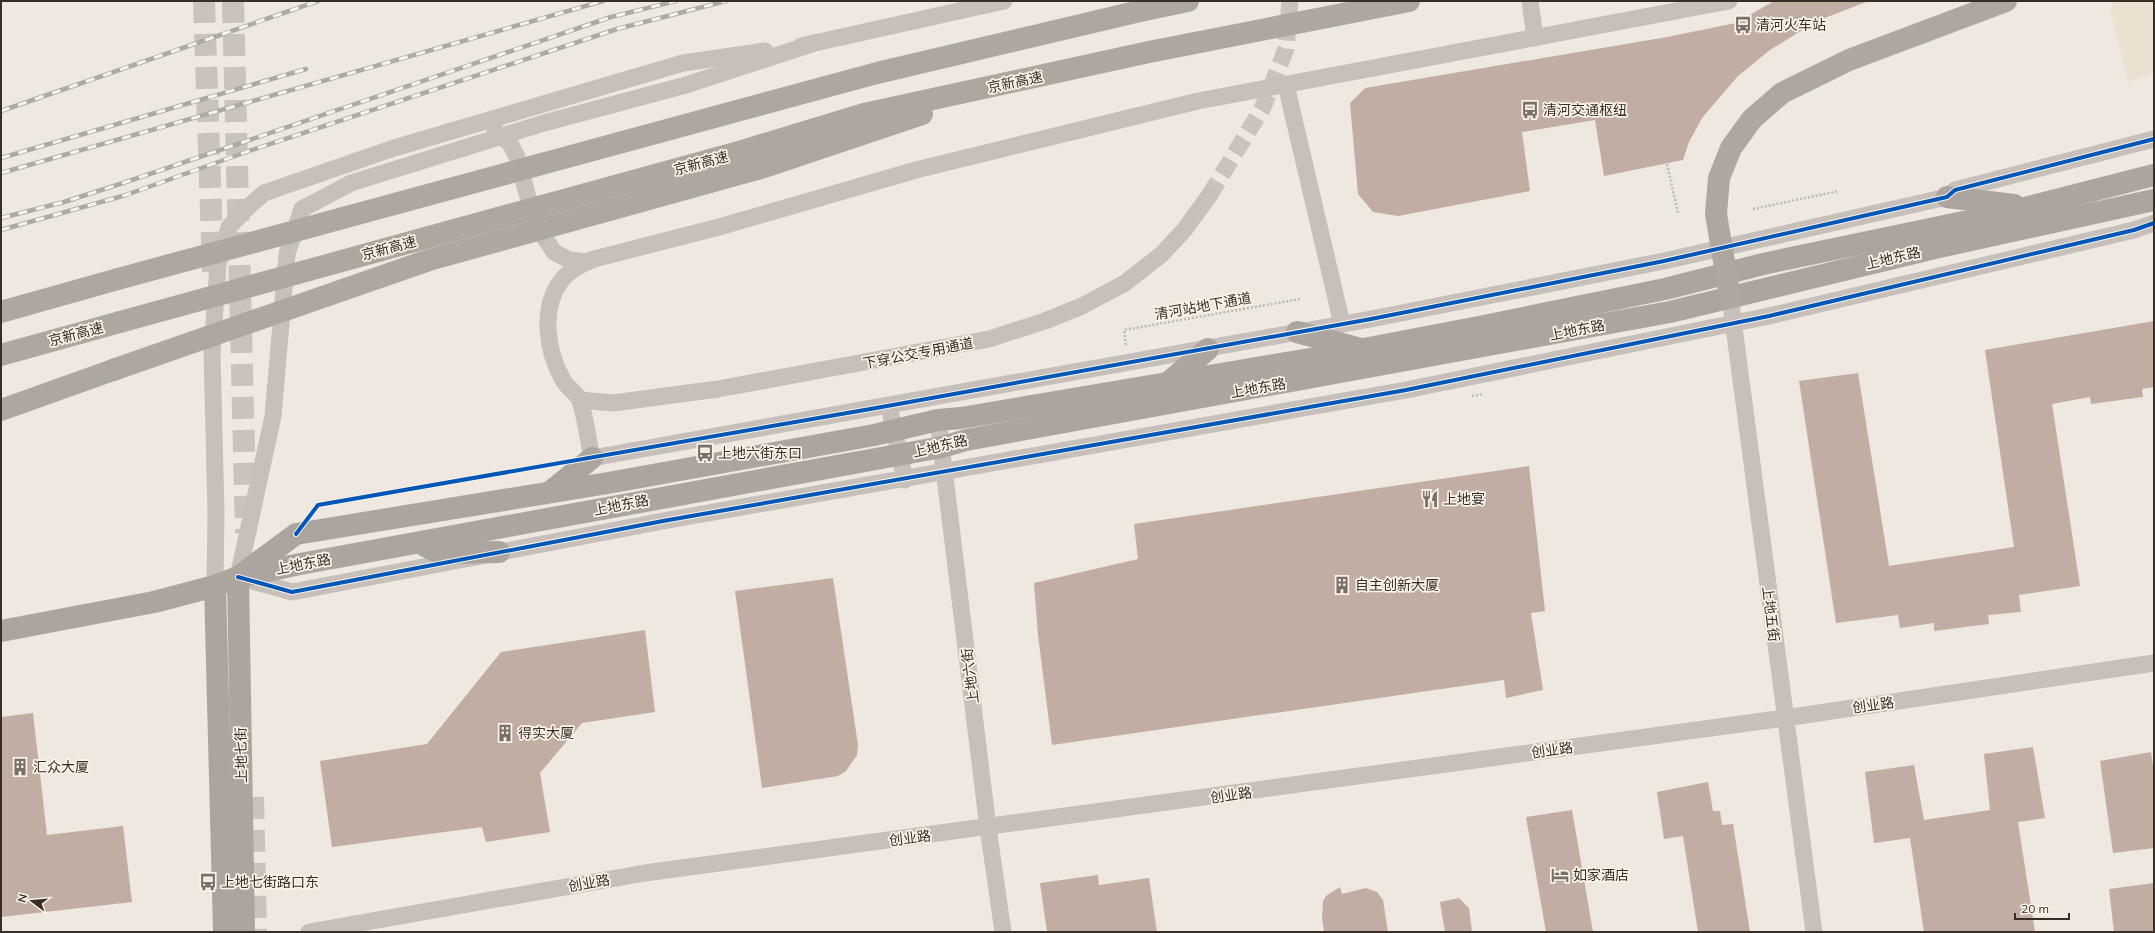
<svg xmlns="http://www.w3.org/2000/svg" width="2155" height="933" font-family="Mulish,'Noto Sans SC',sans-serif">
	<rect width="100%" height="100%" fill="#eee8e1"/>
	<path fill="#ece1d0" d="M 2115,1 L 2154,1 L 2154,74 L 2128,82 L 2110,10 Z"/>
	<g fill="#c1ada2">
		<path d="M 1774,1 L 1866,2 L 1817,21 L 1770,50 L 1738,76 L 1702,118 L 1689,142 L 1683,160 L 1604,176 L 1595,120 L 1522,132 L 1530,191 L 1398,216 L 1373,212 L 1358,194 L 1350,103 L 1365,88 L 1667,37 L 1736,23 Z"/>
		<path d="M 2154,321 L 2154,387 L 2142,389 L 2143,397 L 2091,404 L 2090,397 L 2052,404 L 2080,586 L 2019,595 L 2021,612 L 1988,615 L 1989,624 L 1934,631 L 1934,623 L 1900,628 L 1898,615 L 1836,623 L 1799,381 L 1858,373 L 1889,566 L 2014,547 L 1985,350 Z"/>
		<path d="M 1529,466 L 1545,611 L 1531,613 L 1543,690 L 1506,698 L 1504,680 L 1052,745 L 1038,635 L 1034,583 L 1138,559 L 1134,524 Z"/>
		<path d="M 833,578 L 858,745 L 857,755 L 846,771 L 838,776 L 762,788 L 735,591 Z"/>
		<path d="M 645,630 L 655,712 L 582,723 L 540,773 L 550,832 L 486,842 L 482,827 L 332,847 L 320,761 L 427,744 L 501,652 Z"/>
		<path d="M 33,713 L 47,835 L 123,826 L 132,902 L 1,917 L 1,717 Z"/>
		<path d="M 2033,747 L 2045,818 L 2018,822 L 2035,932 L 1924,932 L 1910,838 L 1874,843 L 1865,772 L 1914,765 L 1924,820 L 1990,810 L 1984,754 Z"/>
		<path d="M 2151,752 L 2154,773 L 2154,848 L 2113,853 L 2100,761 Z"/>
		<path d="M 1708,782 L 1713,811 L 1720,811 L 1722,825 L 1733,824 L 1750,932 L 1698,932 L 1683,836 L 1664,839 L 1657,792 Z"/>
		<path d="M 1572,810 L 1593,932 L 1546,932 L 1526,817 Z"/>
		<path d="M 1098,875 L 1099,885 L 1149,878 L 1157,932 L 1047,932 L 1040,883 Z"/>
		<path d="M 2154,883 L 2154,932 L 2114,932 L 2109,889 Z"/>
		<path d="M 1340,887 L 1342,894 L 1366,888 L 1377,892 L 1383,900 L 1388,932 L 1324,932 L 1322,917 L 1323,901 L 1326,896 Z"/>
		<path d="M 1459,898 L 1469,908 L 1472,932 L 1445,932 L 1440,902 Z"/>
	</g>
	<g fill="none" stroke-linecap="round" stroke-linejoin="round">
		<path stroke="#cac3bc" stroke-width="17" stroke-dasharray="17 8" stroke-linecap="butt" d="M 1209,196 L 1263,107 L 1286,49 L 1290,1"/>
		<g stroke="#cac3bc" stroke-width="22" stroke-dasharray="22 11" stroke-linecap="butt">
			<path d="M 204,1 L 213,272"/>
			<path d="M 233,1 L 246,533"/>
			<path d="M 253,797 L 256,932"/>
		</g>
		<g stroke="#bfb9b3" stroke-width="2.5" stroke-dasharray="2 2" stroke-linecap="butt">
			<path d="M 1667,164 L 1678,213"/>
			<path d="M 1753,209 L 1839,191"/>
			<path d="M 1126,345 L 1124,330 L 1300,299"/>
			<path d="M 1472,396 L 1483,394"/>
		</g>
		<g stroke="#c7c0ba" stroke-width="17">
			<path d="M 1530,1 L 1535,38"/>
			<path d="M 1729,1 L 1198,101 L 916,170 L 719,227 L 594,259 C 581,264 569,270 561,281 C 540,309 547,352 563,380 C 567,388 577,393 580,401 C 586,419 588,440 592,458 L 1371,319 L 1664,261 L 1947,197 L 1955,190 L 2154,139"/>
			<path d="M 812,44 L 686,85 L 544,123 L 351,183 L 302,209 L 287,254 L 273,416 L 238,577 L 292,592 L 663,521 L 1406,390 L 1769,316 L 2134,230 L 2154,223"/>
			<path d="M 801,46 L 1004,1"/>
			<path d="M 1286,85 L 1342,324"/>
			<path d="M 495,131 L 510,143 L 517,157 L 535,223 L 554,252 L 569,260 L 588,262"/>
			<path d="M 1730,297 L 1814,932"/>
			<path d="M 580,400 L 613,403 L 718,389 L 989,339 L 1045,321 L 1082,306 L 1125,283 L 1162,254 L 1185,229 L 1209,196"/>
			<path d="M 889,406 L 905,480"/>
			<path d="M 938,420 L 988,828 L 1003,932"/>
			<path d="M 215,586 L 216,513 L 212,353 L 218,264 L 229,227 L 247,208 L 264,193 L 394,148 L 683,63 L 765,51"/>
			<path d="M 309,932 L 645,873 L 1785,718 L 2154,663"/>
		</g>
		<g stroke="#aca59f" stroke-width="22">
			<path d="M 1947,197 L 2014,205"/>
			<path d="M 1297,332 L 1357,348"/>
			<path d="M 1169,382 L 1208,349"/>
			<path d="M 551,491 L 592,458"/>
			<path d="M 425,546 L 439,553 L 499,552"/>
			<path d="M 242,574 L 296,534 L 608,483 L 874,435 L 938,420 L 961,418 L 1316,358 L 1479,327 L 1665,289 L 1763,264 L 1997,215 L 2154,175"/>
			<path d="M 238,577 L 244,932"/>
			<path d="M 215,586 L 224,932"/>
			<path d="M 1,631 L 154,602 L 215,586 L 238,577 L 300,564 L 942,447 L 966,440 L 1670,312 L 1939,247 L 2154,200"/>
		</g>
		<g stroke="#ada7a0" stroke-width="22">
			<path d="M 1730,297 L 1716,214 L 1719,178 L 1731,148 L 1752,119 L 1782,93 L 1849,60 L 2006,1"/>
			<path d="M 1,312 L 118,279"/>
			<path d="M 1,355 L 120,322"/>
			<path d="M 1,410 L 113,370"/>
		</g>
		<g stroke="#aea9a5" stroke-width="4.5">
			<g id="rail">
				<path d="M 1,111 L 318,1"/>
				<path d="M 1,158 L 306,69"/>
				<path d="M 1,173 L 603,1"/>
				<path d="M 1,218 L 64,202 L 123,183 L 611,17 L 676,1"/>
				<path d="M 1,230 L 126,195 L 249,151 L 617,29 L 726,1"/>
			</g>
		</g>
		<use href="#rail" stroke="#faf3e9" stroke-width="3" stroke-dasharray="9" stroke-linecap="butt"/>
		<g stroke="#ada7a0" stroke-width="22">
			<path d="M 118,279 L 877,73 L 1140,11 L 1188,1"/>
			<path d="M 120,322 L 742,151 L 864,114 L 1149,52 L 1409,1"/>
			<path d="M 113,370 L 429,260 L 764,167 L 922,114"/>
		</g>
		<g stroke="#faf3e9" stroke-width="6">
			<g id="cycleway">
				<path d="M 296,534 L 318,505 L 876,408 L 1371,319 L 1664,261 L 1947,197 L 1955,190 L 2154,139"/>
				<path d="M 238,577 L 292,592 L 663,521 L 1406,390 L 1769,316 L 2134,230 L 2154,223"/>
			</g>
		</g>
		<use href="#cycleway" stroke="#0057b8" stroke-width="4"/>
	</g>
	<defs>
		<g id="bus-bare" transform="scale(1.38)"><path d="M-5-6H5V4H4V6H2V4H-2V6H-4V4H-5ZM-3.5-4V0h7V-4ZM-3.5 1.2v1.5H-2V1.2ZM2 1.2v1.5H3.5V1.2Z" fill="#786f69" stroke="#faf3e9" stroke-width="2.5" paint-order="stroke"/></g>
		<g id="restaurant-bare" transform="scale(1.38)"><path d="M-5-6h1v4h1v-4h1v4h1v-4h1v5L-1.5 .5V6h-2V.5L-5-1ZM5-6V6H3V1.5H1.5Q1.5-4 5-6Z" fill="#786f69" stroke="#faf3e9" stroke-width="2.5" paint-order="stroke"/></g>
		<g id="building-bare" transform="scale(1.38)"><path d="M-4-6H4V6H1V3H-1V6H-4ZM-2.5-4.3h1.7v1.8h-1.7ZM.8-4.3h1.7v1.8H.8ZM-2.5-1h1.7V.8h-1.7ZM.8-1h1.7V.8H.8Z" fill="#786f69" stroke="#faf3e9" stroke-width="2.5" paint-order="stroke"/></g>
		<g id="hotel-bare" transform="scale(1.38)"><path d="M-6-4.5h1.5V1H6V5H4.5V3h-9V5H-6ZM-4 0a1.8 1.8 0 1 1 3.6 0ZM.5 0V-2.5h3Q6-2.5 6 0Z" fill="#786f69" stroke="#faf3e9" stroke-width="2.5" paint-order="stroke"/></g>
	</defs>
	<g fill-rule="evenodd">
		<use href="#bus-bare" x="1743" y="25"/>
		<use href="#bus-bare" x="1530" y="110"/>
		<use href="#bus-bare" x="705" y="453"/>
		<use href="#restaurant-bare" x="1430" y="499"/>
		<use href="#building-bare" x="1342" y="585"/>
		<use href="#building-bare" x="505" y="733"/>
		<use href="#building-bare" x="20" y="767"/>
		<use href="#hotel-bare" x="1560" y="875"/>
		<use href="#bus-bare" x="208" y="882"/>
	</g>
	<g text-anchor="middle" stroke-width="3.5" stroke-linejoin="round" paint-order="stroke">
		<g font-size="14" fill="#382e28" stroke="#faf3e9" text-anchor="start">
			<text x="1756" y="30">清河火车站</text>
			<text x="1543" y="115">清河交通枢纽</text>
			<text x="718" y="458">上地六街东口</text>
			<text x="1443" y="504">上地宴</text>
			<text x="1355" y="590">自主创新大厦</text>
			<text x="518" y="738">得实大厦</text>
			<text x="33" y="772">汇众大厦</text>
			<text x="1573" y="880">如家酒店</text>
			<text x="221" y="887">上地七街路口东</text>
		</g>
		<g font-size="14" fill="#382e28" stroke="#faf3e9">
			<text transform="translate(1015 82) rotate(-12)" y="5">京新高速</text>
			<text transform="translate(701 163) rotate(-15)" y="5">京新高速</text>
			<text transform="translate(389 248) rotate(-15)" y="5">京新高速</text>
			<text transform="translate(1893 258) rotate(-13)" y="5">上地东路</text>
			<text transform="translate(1203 306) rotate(-10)" y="5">清河站地下通道</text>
			<text transform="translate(1577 330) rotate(-11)" y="5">上地东路</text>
			<text transform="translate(76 334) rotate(-15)" y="5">京新高速</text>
			<text transform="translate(918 353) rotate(-11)" y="5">下穿公交专用通道</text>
			<text transform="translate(1258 388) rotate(-10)" y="5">上地东路</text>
			<text transform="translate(940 446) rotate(-13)" y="5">上地东路</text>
			<text transform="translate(621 505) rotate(-11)" y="5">上地东路</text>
			<text transform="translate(303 564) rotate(-11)" y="5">上地东路</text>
			<text transform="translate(1771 614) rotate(83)" y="5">上地五街</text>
			<text transform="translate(970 676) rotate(-97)" y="5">上地六街</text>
			<text transform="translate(1873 705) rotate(-8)" y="5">创业路</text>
			<text transform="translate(1552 750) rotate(-8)" y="5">创业路</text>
			<text transform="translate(241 755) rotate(-91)" y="5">上地七街</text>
			<text transform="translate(1231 795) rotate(-8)" y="5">创业路</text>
			<text transform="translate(910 838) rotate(-7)" y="5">创业路</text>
			<text transform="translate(589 883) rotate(-10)" y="5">创业路</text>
		</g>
	</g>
	<rect width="2155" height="933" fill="none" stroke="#382e28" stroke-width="4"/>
	<g transform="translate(32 901) rotate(286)" stroke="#faf3e9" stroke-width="3" paint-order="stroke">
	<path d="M0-3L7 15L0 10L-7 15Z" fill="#382e28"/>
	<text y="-6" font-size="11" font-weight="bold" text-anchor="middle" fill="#382e28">N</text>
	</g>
	<path d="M2015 913v6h54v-6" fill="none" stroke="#382e28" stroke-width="2"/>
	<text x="2021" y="913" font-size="12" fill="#382e28" stroke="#faf3e9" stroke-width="3" paint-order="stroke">20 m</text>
</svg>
